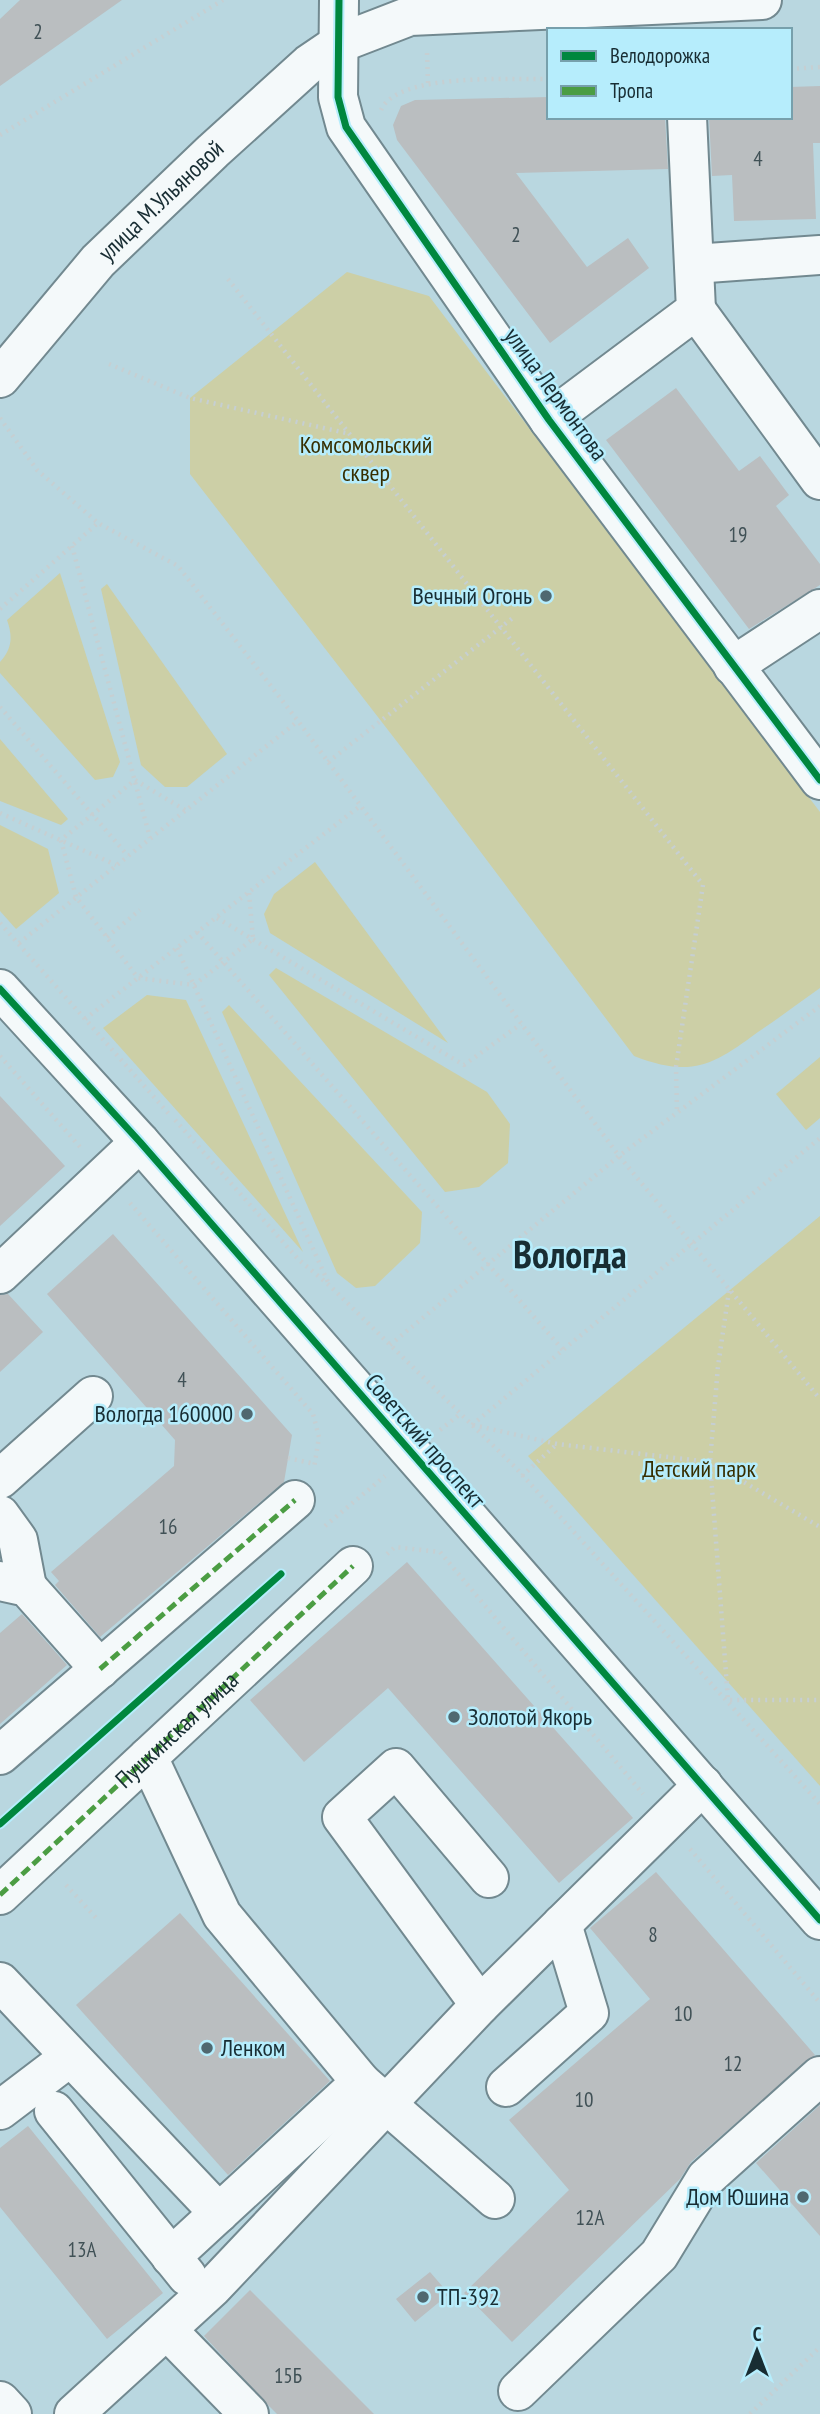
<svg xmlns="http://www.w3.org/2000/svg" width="820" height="2414" font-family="'PT Sans Narrow',sans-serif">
	<rect width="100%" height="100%" fill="#b9d7e0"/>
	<g fill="#cccfa6">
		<path d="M 347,272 L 429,296 L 820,812 L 820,988 C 799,1003 779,1018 758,1032 C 712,1066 691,1078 634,1056 L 422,774 L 190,474 L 190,398 Z"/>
		<path d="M 60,573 L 120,762 L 113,777 L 95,780 L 0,673 L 0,662 C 12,649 13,637 7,620 Z"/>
		<path d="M 107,584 L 227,754 L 187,787 L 165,787 L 141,765 L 101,589 Z"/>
		<path d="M 0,739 L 68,819 L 61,825 L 0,801 Z"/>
		<path d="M 0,825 L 48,849 L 59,893 L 16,929 L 0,911 Z"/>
		<path d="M 315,862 L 448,1043 L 270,933 L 264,914 L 274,894 Z"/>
		<path d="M 276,968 L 487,1092 L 510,1124 L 508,1163 L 479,1187 L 445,1192 L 269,975 Z"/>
		<path d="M 147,995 L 186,1000 L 303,1252 L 103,1028 Z"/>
		<path d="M 229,1005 L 422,1212 L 420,1243 L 375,1286 L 356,1288 L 337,1273 L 222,1012 Z"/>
		<path d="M 820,1057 L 820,1118 L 806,1130 L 776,1094 Z"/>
		<path d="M 820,1216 L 820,1786 L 528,1456 Z"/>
	</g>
	<g fill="#babec0">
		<path d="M 20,0 L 122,0 L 0,86 L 0,19 Z"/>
		<path d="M 820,86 L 820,143 L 813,143 L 816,219 L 734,221 L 732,175 L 712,176 L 709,117 L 790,117 L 790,87 Z"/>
		<path d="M 549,97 L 549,117 L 665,117 L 668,169 L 516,173 L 587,267 L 628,238 L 649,268 L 550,343 L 397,140 L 393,125 L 401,106 L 415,100 Z"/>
		<path d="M 676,388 L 739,471 L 760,456 L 789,495 L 776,506 L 820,564 L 820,585 L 749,629 L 606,440 Z"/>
		<path d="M 0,1096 L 65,1166 L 0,1226 Z"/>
		<path d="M 113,1234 L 292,1435 L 284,1482 L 100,1637 L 55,1585 L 59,1581 L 51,1572 L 174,1466 L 175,1440 L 47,1294 Z"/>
		<path d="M 8,1294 L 43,1332 L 0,1372 L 0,1295 Z"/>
		<path d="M 407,1562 L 633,1818 L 559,1883 L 388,1688 L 304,1762 L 250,1700 Z"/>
		<path d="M 22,1614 L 67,1665 L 0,1724 L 0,1633 Z"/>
		<path d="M 656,1872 L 815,2055 L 691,2162 L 680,2179 L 512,2342 L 464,2293 L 569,2190 L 509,2120 L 650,1999 L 590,1928 Z"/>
		<path d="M 180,1913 L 330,2081 L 228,2175 L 76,2005 Z"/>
		<path d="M 820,2105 L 820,2236 L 756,2163 Z"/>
		<path d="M 28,2126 L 163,2293 L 107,2339 L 0,2207 L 0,2148 Z"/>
		<path d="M 430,2272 L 449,2294 L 415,2322 L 396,2299 Z"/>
		<path d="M 250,2290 L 374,2414 L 277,2414 L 268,2405 L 204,2336 Z"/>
	</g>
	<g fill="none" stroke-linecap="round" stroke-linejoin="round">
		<g stroke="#728990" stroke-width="42">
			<g id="minor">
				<path d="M 339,0 L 338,97 L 346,127 L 549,420 L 820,780"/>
				<path d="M 694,264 L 820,255"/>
				<path d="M 696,310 L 820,480"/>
				<path id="s1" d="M 0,378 L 98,261 L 213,151 L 309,64 L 340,43 L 410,16 L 762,0"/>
				<path d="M 549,420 L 696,310 L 687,117"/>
				<path d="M 733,666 L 820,609"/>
				<path d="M 0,989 L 140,1142 L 820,1920"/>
				<path d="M 0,1274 L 140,1142"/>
				<path d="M 0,1479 L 93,1396"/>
				<path d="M 0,1515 L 18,1540 L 27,1587"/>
				<path d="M 0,1581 L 27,1587 L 100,1669"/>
				<path d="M 0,1755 L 295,1500"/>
				<path d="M 148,1757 L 222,1915 L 361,2082"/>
				<path d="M 0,1895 L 353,1566"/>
				<path d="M 0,1982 L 219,2213"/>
				<path d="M 480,2005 L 342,1817 L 396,1768 L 489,1878"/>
				<path d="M 506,2087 L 589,2013 L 562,1924"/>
				<path d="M 0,2110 L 70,2057"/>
				<path d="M 54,2111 L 187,2276"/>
				<path d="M 171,2257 L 361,2082 L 495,2199"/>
				<path d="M 167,2330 L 249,2414"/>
				<path d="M 518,2391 L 659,2255 L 706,2178 L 820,2076"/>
				<path d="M 0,2401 L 12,2414"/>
				<path d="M 74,2414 L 212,2288 L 480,2005 L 703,1785"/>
			</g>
		</g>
		<g stroke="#c6cfd2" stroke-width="4.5" stroke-dasharray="2 5" stroke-linecap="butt">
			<path d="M 427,53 L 428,83"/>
			<path d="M 790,69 L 820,67"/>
			<path d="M 381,110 C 398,72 511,80 549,79"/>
			<path d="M 0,135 L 223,0"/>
			<path d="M 228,279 L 703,885 L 676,1067 L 677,1112"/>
			<path d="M 109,364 L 190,398 L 346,433"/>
			<path d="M 0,418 L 37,470 L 98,523 L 178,566 L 298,721 L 619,1156 L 820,1399"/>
			<path d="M 72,546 L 150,838"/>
			<path d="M 0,609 L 98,523"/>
			<path d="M 0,707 L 128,856"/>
			<path d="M 328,762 L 514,617"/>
			<path d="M 185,810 L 135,780 L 61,840 L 76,897 L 138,978 L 194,985 L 253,939 L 249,892"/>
			<path d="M 0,813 L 116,865"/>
			<path d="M 217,918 L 464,1065 L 521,1024"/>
			<path d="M 0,923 L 169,1114"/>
			<path d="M 197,932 L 563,1350"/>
			<path d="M 107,937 L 140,910"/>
			<path d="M 19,943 L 298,721"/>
			<path d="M 177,948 L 328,1282"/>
			<path d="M 85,1019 L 360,806"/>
			<path d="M 0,1056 L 80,1147"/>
			<path d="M 175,1120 L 298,1259 L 329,1285 L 515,1467 L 820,1804"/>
			<path d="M 130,1203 L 313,1414 L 319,1437 L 314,1468"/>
			<path d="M 729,1291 L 718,1366 L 710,1462 L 728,1700 L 820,1700"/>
			<path d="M 390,1345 L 619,1156 L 820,1006"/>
			<path d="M 472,1425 L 820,1138"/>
			<path d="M 473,1425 L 557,1444 L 710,1462 L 820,1527"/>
			<path d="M 440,1430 L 460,1414"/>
			<path d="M 288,1458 L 315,1464"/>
			<path d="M 522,1476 L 557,1444"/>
			<path d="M 325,1526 L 385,1476"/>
			<path d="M 387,1554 L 395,1547 L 440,1552 L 643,1794"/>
			<path d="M 0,1824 L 281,1574"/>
			<path d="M 690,1849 L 820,2003"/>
			<path d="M 66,1885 L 98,1920"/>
			<path d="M 750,2414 L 820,2347"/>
		</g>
		<use href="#minor" stroke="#f4f9fa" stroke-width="38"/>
		<g stroke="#4b9d43" stroke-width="5" stroke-dasharray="10 5" stroke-linecap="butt">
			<path d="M 100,1669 L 295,1500"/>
			<path id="s2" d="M 0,1895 L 353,1566"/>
		</g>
		<g stroke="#b6edfc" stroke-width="11">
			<g id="cycleway">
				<path d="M 339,0 L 338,97 L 346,127 L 549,420 L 820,780"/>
				<path d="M 0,989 L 140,1142 L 820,1920"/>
				<path d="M 0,1824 L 281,1574"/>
			</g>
		</g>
		<use href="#cycleway" stroke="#00873e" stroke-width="7"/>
	</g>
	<g fill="#506870" stroke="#b6edfc" stroke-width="2.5">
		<circle cx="546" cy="596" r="7"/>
		<circle cx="247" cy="1414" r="7"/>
		<circle cx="454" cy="1717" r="7"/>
		<circle cx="207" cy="2048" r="7"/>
		<circle cx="803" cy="2197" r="7"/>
		<circle cx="423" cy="2297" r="7"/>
	</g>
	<g text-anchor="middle" stroke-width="5" stroke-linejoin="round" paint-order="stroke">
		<g font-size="21" fill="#405156">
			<text x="38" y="39">2</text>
			<text x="758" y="166">4</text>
			<text x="516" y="242">2</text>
			<text x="738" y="542">19</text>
			<text x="182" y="1387">4</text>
			<text x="168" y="1534">16</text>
			<text x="653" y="1942">8</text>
			<text x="683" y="2021">10</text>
			<text x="733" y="2071">12</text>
			<text x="584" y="2107">10</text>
			<text x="590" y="2225">12А</text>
			<text x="82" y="2257">13А</text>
			<text x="288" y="2383">15Б</text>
		</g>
		<g font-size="24" fill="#182d33" stroke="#b6edfc">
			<text dy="8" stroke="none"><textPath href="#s1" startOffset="240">улица М.Ульяновой</textPath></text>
			<text transform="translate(556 394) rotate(54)" y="8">улица Лермонтова</text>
			<text transform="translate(425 1441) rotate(49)" y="8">Советский проспект</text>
			<text dy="8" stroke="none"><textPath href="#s2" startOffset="242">Пушкинская улица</textPath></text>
		</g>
		<g font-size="24" fill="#372e00" stroke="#b6edfc">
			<text x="366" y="453">Комсомольский<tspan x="366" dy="28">сквер</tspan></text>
			<text x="699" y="1477">Детский парк</text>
		</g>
		<g font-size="24" fill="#182d33" stroke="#b6edfc" text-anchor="end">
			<text x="532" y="604">Вечный Огонь</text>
			<text x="233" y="1422">Вологда 160000</text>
			<text x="468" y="1725" text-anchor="start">Золотой Якорь</text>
			<text x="221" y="2056" text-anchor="start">Ленком</text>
			<text x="789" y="2205">Дом Юшина</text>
			<text x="437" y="2305" text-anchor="start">ТП-392</text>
		</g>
		<g font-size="38" font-weight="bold" fill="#182d33" stroke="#b6edfc">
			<text x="570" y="1268">Вологда</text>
		</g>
	</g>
	<rect x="547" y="28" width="245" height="91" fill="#b6edfc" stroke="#77a0ac" stroke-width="2"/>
	<rect x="561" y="51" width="35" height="10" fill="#00873e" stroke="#77a0ac" stroke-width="2"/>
	<text x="610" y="63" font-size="21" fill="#182d33">Велодорожка</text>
	<rect x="561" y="86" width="35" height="10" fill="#4b9d43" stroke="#77a0ac" stroke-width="2"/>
	<text x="610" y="98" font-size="21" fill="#182d33">Тропа</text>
	<g transform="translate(757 2351)" stroke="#b6edfc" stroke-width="5" paint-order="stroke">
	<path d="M0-5L12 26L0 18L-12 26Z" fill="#182d33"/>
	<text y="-10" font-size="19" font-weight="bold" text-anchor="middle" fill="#182d33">С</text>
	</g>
</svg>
